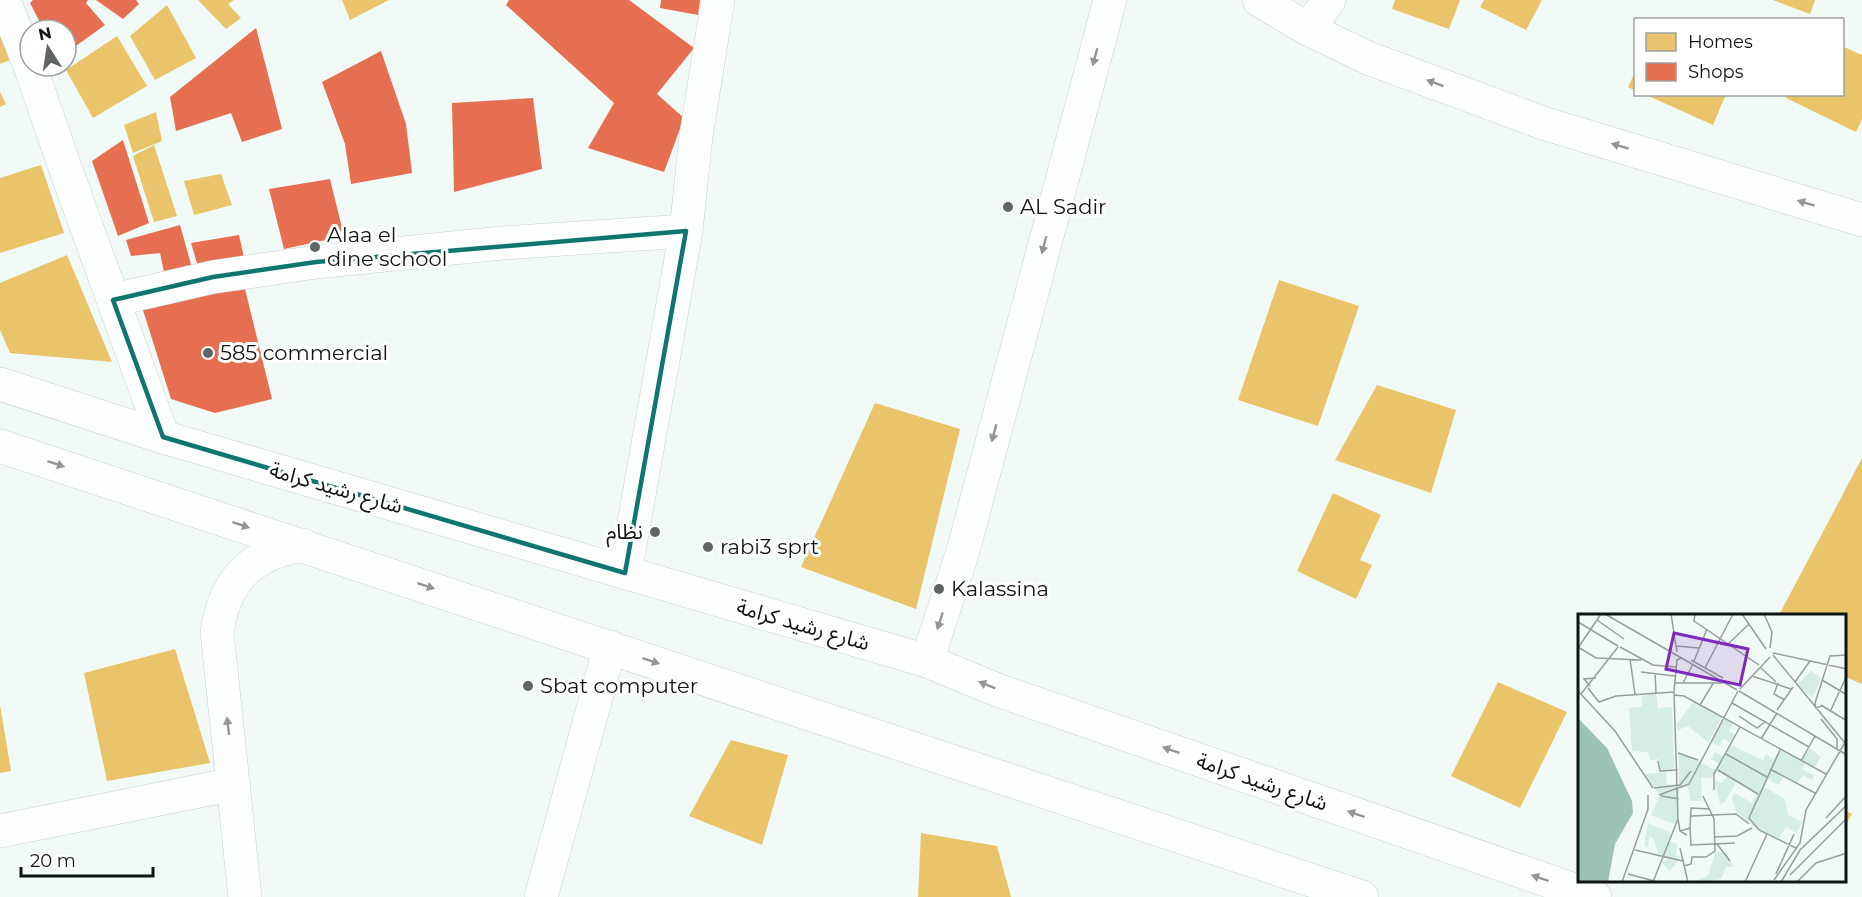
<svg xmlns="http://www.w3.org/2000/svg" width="1862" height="897" font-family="Montserrat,'Noto Sans Arabic',sans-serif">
	<rect width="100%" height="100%" fill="#f1faf6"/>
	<g fill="#e9c46a">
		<path d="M 198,0 L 234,0 L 228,4 L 241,18 L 226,29 Z"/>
		<path d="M 342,0 L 389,0 L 350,20 Z"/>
		<path d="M 1395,0 L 1460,0 L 1449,29 L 1392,9 Z"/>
		<path d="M 1484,0 L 1542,0 L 1526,30 L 1480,7 Z"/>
		<path d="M 1773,0 L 1815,0 L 1810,14 Z"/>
		<path d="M 167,5 L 196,58 L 155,80 L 130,36 Z"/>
		<path d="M 0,16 L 15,58 L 0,64 Z"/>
		<path d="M 117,36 L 147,86 L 93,118 L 66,70 Z"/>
		<path d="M 1842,46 L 1862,55 L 1862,119 L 1856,132 L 1786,98 L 1788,94 L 1842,94 Z"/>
		<path d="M 1636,70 L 1636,91 L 1628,87 Z"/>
		<path d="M 0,92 L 6,104 L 0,107 Z"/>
		<path d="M 1644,94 L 1726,94 L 1713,125 Z"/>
		<path d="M 156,112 L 162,141 L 133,153 L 124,125 Z"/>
		<path d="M 154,145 L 177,216 L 154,222 L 133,156 Z"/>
		<path d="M 41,165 L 64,233 L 0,253 L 0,178 Z"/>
		<path d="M 221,174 L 232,205 L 194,215 L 184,181 Z"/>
		<path d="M 67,255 L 112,362 L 10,353 L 0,330 L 0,283 Z"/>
		<path d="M 1279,280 L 1359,306 L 1318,426 L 1238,400 Z"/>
		<path d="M 1377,385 L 1456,410 L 1431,493 L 1335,460 Z"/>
		<path d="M 875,403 L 960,429 L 916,609 L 801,567 Z"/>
		<path d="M 1862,458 L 1862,684 L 1846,677 L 1846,615 L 1779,615 Z"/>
		<path d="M 1333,493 L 1381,515 L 1360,560 L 1372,565 L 1356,599 L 1297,571 Z"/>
		<path d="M 175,649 L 210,763 L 107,781 L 84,673 Z"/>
		<path d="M 1498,682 L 1567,712 L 1520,808 L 1451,776 Z"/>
		<path d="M 0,705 L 11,771 L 0,773 Z"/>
		<path d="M 731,740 L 788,755 L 762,845 L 689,816 Z"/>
		<path d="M 1846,811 L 1852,814 L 1846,824 Z"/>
		<path d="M 921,833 L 997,846 L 1011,897 L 918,897 Z"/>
	</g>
	<g fill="#e76f51">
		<path d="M 33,0 L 88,0 L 86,3 L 105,25 L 66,53 L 66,30 L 44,30 L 30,3 Z"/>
		<path d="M 96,0 L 136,0 L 139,4 L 123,19 Z"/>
		<path d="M 509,0 L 629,0 L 694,48 L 657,94 L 684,118 L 664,172 L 588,148 L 614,103 L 506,5 Z"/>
		<path d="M 661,0 L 700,0 L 698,15 L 660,8 Z"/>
		<path d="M 256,28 L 282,129 L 242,142 L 231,113 L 176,131 L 170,97 Z"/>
		<path d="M 381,51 L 406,124 L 412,173 L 351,184 L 345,144 L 322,82 Z"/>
		<path d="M 533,98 L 542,169 L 454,192 L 452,103 Z"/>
		<path d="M 123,140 L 149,223 L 118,236 L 92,161 Z"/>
		<path d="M 330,179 L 344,236 L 284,249 L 269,189 Z"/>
		<path d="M 180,225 L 192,268 L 165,277 L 160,253 L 131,256 L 126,240 Z"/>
		<path d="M 239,235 L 246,267 L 199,270 L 191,243 Z"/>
		<path d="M 244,285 L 272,399 L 215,413 L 171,399 L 142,307 Z"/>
	</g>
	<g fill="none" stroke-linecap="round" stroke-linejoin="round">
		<g stroke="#c9d0cd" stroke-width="34">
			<g id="street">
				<path d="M 4,0 L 31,69 L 67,173 L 163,437"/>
				<path d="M 1259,0 L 1308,29 L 1368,58 L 1543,123 L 1862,220"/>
				<path d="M 1308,29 L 1329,0"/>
				<path d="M 113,300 L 213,277 L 316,262 L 502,243 L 686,231"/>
				<path d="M 625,573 L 686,231 L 696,136 L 718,0"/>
				<path d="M 927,661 L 963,551 L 1110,0"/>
				<path d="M 0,831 L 234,784"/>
				<path d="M 245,897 L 217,632 C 225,580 250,554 303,545"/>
				<path d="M 541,897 L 610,647"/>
			</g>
		</g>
		<g stroke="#c9d0cd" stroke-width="34">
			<g id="secondary">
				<path d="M 0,384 L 163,437 L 927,661 L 1000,691 L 1595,897"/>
				<path d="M 0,446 L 1362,897"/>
			</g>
		</g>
		<use href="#street" stroke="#fdfefe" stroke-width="33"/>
		<use href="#secondary" stroke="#fdfefe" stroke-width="33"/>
	</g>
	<defs><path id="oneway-solid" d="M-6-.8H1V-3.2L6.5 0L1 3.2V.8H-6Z" transform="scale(1.5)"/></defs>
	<g fill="#929594">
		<use href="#oneway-solid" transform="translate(1095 57) rotate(105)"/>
		<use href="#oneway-solid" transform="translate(1435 83) rotate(-160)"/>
		<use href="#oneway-solid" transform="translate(1620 146) rotate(-163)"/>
		<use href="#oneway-solid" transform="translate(1806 203) rotate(-163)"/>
		<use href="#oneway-solid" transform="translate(1044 245) rotate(105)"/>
		<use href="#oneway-solid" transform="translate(994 433) rotate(105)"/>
		<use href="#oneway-solid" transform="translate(56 464) rotate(18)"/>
		<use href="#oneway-solid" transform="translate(241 525) rotate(18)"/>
		<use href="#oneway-solid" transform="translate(426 586) rotate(18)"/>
		<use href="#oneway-solid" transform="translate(940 621) rotate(108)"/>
		<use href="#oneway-solid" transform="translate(651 661) rotate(18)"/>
		<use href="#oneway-solid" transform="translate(987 685) rotate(-158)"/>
		<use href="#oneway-solid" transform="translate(228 726) rotate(-97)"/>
		<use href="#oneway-solid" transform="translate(1171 750) rotate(-161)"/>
		<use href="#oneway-solid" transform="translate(1356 814) rotate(-161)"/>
		<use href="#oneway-solid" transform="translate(1540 878) rotate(-161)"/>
	</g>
	<path fill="none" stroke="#0f766e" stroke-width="4.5" stroke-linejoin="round" d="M 686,231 L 625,573 L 163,437 L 113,300 L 213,277 L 316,262 Z"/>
	<g fill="#5e6562" stroke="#fff" stroke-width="2">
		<circle cx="1008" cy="207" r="6"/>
		<circle cx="315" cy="247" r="6"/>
		<circle cx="208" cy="353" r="6"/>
		<circle cx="655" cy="532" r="6"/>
		<circle cx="708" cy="547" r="6"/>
		<circle cx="939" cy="589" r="6"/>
		<circle cx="528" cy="686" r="6"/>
	</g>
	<g text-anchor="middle" stroke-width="6" stroke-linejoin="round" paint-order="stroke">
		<g font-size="21" fill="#0f1512" stroke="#fff" text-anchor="start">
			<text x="1020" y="214">AL Sadir</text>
			<text x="327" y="242">Alaa el<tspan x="327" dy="24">dine school</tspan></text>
			<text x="220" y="360">585 commercial</text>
			<text x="643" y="539" text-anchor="end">نظام</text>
			<text x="720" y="554">rabi3 sprt</text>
			<text x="951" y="596">Kalassina</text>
			<text x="540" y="693">Sbat computer</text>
		</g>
		<g font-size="21" fill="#0f1512" stroke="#fff">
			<text transform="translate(336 488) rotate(16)" y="7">شارع رشيد كرامة</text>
			<text transform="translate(803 625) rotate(16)" y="7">شارع رشيد كرامة</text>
			<text transform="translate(1262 782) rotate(19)" y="7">شارع رشيد كرامة</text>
		</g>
	</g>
	<g transform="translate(1578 614)">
		<rect width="268" height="268" fill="#f1faf6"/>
		<path d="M 233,57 L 243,64 L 235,84 L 218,71 ZM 78,80 L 80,94 L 94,93 L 96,155 L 82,156 L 81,145 L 72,146 L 70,138 L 54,137 L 51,94 L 64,93 L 64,82 ZM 116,87 L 144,103 L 130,128 L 110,112 L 100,116 L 99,110 ZM 146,105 L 155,110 L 151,117 L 157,121 L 152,128 L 145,125 L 141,132 L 133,127 ZM 153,131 L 185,146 L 188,140 L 195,145 L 202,136 L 224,146 L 232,134 L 243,143 L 237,153 L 228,149 L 224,155 L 236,161 L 234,166 L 225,161 L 220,169 L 206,162 L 200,171 L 190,165 L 186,173 L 207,185 L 210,201 L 224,208 L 219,219 L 208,213 L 200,226 L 175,212 L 158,198 L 154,184 L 157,179 L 174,189 L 178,180 L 158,168 L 147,188 L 142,190 L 137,167 L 143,169 L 149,163 L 138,157 L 133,164 L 123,163 L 124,187 L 112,187 L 110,172 L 101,175 L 100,205 L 96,210 L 73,201 L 82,181 L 66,160 L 88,158 L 89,171 L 101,170 L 101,138 L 137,156 L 141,150 L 133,145 L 137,138 L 146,143 ZM 70,209 L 93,219 L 90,227 L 99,230 L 98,241 L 103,243 L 92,257 L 83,248 L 90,245 L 80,239 L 76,225 L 71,222 L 70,234 L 66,232 ZM 138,237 L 149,240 L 155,253 L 148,253 L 143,265 L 122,268 L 121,265 L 130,262 Z" fill="#d5ede2"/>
		<path d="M 0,104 L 29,134 L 54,187 L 55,199 L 37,230 L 30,268 L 0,268 Z" fill="#9cc4b4"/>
		<path fill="none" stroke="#979e9b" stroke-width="1.5" d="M 27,0 L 159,76M 93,0 L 99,38M 117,0 L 116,7 L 181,51M 164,0 L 188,35M 186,0 L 194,18 L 192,34M 19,6 L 46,25M 0,8 L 40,32M 98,32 L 121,34M 148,32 L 171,10M 0,33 L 18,44 L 63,46M 42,33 L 75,51 L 98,53M 0,34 L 23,0M 195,39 L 269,55M 195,41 L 267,129M 103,44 L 99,46 L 96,78 L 100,205 L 102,217 L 109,221M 52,45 L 57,80M 113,46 L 145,64M 116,47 L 129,15M 182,53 L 198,68M 127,54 L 155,0M 63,58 L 97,62M 77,59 L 78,79M 174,62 L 213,75M 244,66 L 269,81M 217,68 L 232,47M 96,69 L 145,69M 105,69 L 115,50M 200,69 L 196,80 L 207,86M 12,72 L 6,65 L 18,64M 10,74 L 21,88 L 38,82 L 96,78M 162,75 L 192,43M 0,77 L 37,117 L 75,174M 161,77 L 269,141M 3,80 L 40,33M 96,81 L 106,82 L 248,160M 154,89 L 231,133M 122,91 L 136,68M 243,91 L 269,107M 244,92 L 238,94 L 237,89 L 252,42 L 269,41M 199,96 L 215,73M 252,98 L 269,61M 161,102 L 179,114 L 187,108M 243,105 L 259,125 L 259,134M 183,125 L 199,99M 202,136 L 171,204 L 181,216 L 218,234M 100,139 L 120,146M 148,140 L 189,163M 80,147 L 82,157 L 100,156M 223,147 L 237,122M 192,155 L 237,179M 140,156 L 180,180M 76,174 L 102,171 L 113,157M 136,176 L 136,160 L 162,113M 81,181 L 111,170 L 160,77M 83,182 L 101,185M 135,201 L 158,200 L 171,210M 113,202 L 135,201M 248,204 L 269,181M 112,214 L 113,194 L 132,195M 102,217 L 112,214 L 113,231 L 157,229M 137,223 L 159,222 L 174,214M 139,230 L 152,247M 102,234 L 110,268M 57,236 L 105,247M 106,252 L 113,250 L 114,243 L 128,243 L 137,237 L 136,205 L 125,182M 50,260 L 80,268M 198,260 L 216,220M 212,261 L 269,204M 196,266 L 222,229 L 228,196 L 269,125M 44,268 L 70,195 L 70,181M 75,268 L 100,205M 167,268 L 189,220M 203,268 L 222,236 L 269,191M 219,268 L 238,249 L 269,239"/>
		<path fill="#7b2cbf" fill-opacity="0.15" stroke="#7b2cbf" stroke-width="3" d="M 96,19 L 170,35 L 162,71 L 88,55 Z"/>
		<rect width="268" height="268" fill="none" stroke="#0f1512" stroke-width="3"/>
	</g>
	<rect x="1634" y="18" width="210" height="78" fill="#ffffff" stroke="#9fa1a0" stroke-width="1.5"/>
	<rect x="1646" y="33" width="30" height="18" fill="#e9c46a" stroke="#9fa1a0" stroke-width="1.5"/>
	<text x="1688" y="48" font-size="18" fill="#0f1512">Homes</text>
	<rect x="1646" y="63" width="30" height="18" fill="#e76f51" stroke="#9fa1a0" stroke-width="1.5"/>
	<text x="1688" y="78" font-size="18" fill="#0f1512">Shops</text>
	<g transform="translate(48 48) rotate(348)"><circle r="28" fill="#ffffff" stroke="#9fa1a0" stroke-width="1.5"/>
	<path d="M0-4.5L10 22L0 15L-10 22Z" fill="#5e6562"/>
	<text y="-9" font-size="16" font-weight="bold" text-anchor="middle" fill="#0f1512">N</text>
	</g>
	<path d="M21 867v9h132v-9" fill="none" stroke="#0f1512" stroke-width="3"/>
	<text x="30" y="867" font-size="18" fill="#0f1512" stroke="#ffffff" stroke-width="4.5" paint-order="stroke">20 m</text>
</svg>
